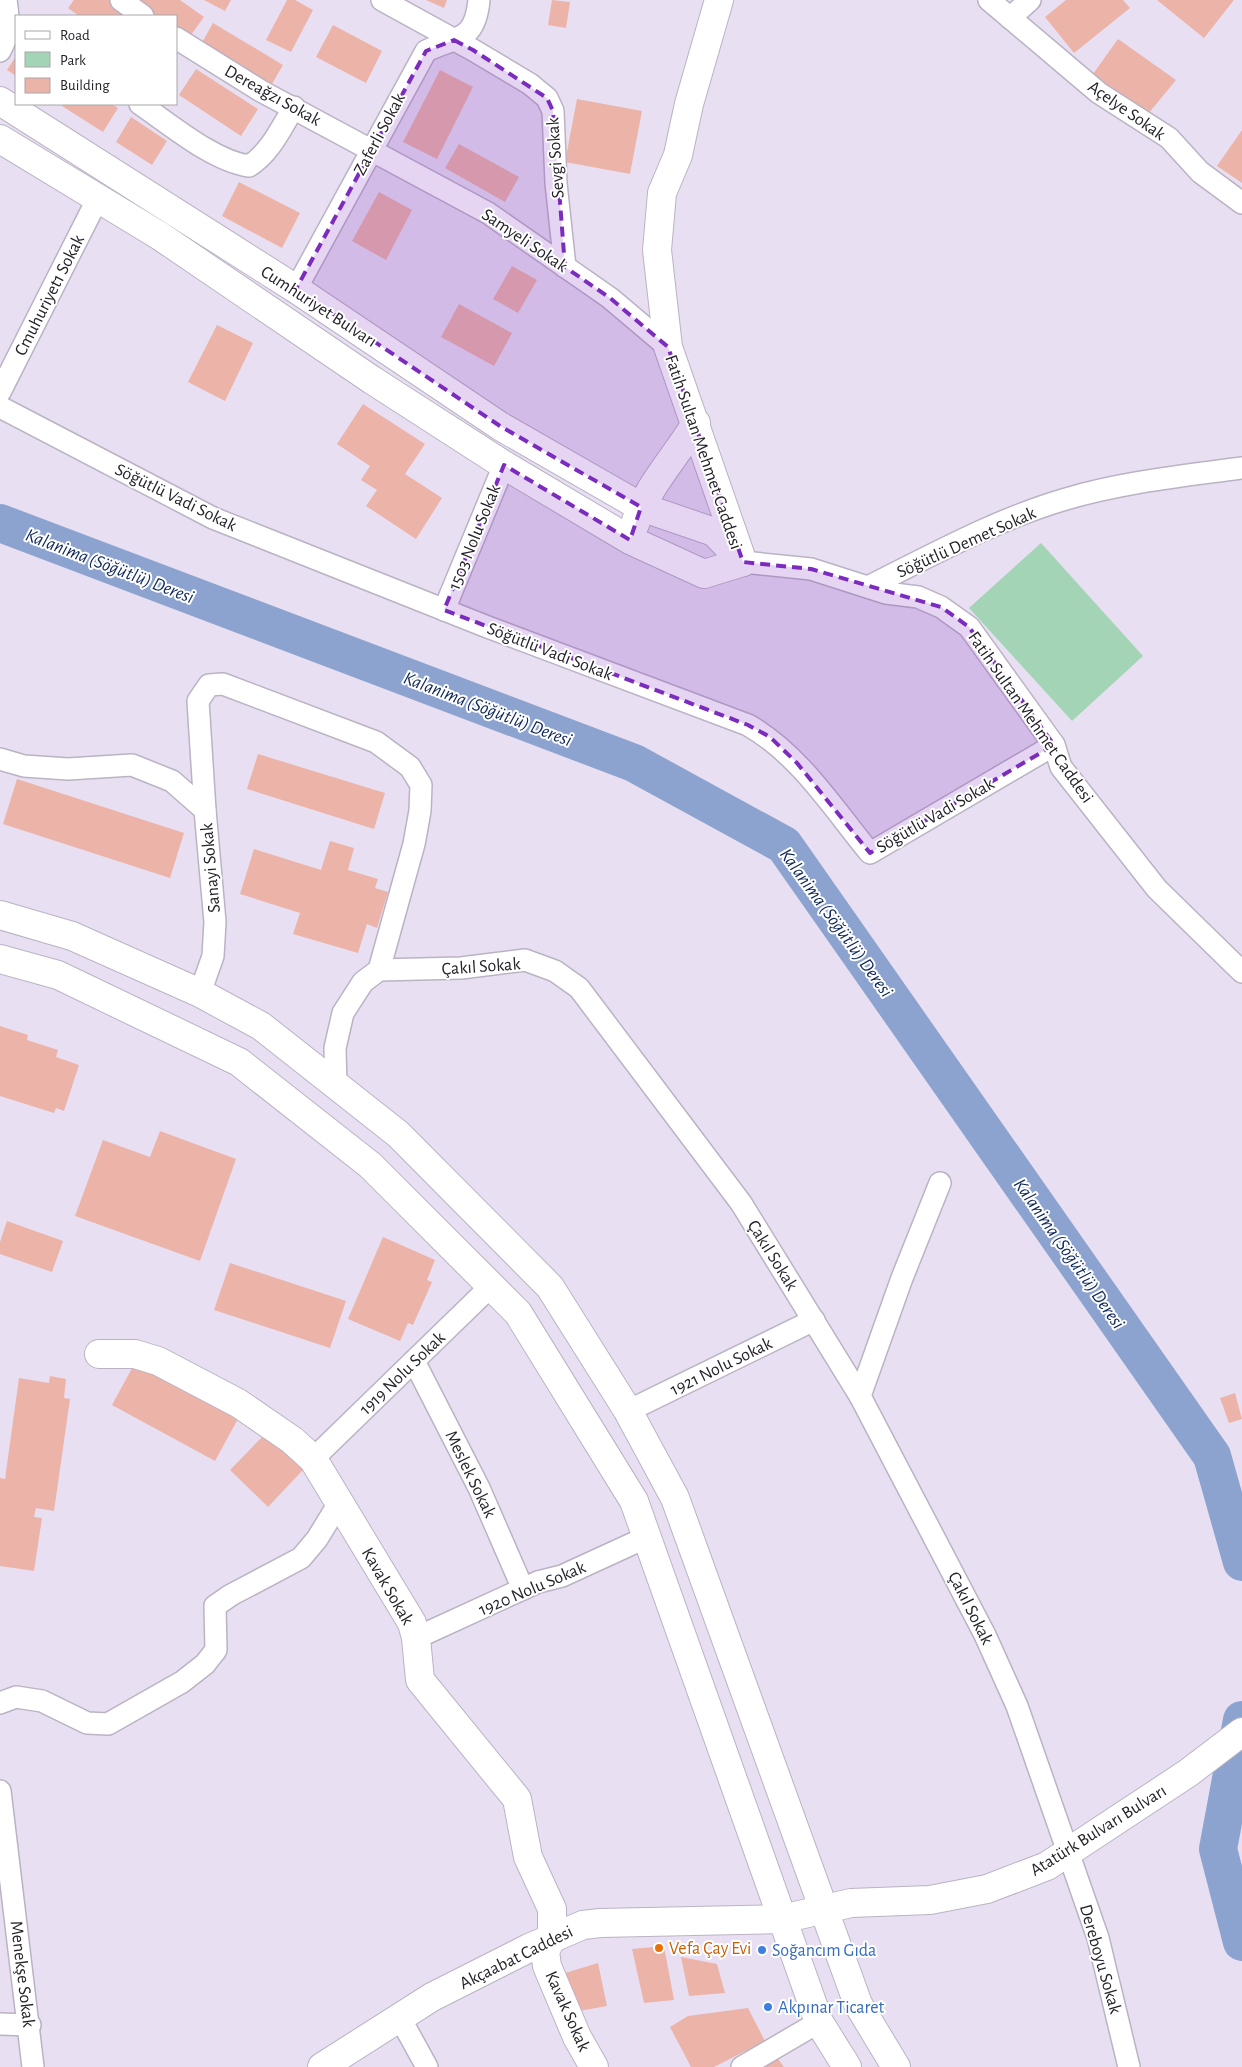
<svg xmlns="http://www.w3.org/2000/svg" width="1242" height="2067" font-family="'Alegreya Sans',sans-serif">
	<rect width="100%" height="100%" fill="#e8e0f2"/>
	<path fill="#a3d4b5" d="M 1041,543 L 1143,656 L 1072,721 L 969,608 Z"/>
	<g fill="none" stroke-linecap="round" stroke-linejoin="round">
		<g stroke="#8ca3cf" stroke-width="38">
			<path d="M 0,523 L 634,763 L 784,845 L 1212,1456 L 1242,1562"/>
			<path d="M 1242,1720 L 1218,1849 L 1242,1942"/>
		</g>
	</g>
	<g fill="#ecb3a9">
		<path d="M 74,0 L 113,0 L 137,16 L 79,16 L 68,8 Z"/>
		<path d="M 132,0 L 180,0 L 204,17 L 188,39 L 176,31 L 176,16 L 155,16 Z"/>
		<path d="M 204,0 L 231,0 L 225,11 Z"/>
		<path d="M 287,0 L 295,0 L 313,10 L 291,52 L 266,40 Z"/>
		<path d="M 426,0 L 447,0 L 444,8 Z"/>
		<path d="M 552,0 L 570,2 L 566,28 L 548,25 Z"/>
		<path d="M 1066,0 L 1123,0 L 1130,8 L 1074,53 L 1045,17 Z"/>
		<path d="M 1157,0 L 1234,0 L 1204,38 Z"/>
		<path d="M 213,23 L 283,65 L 269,89 L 199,48 Z"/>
		<path d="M 333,25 L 382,51 L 366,83 L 316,57 Z"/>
		<path d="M 1118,39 L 1176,80 L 1148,114 L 1093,74 Z"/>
		<path d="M 16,56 L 16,76 L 7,70 Z"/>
		<path d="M 196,69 L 258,109 L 241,136 L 179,95 Z"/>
		<path d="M 440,70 L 473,87 L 437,159 L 403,142 Z"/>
		<path d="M 577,99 L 642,111 L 630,174 L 565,162 Z"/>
		<path d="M 63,104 L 111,104 L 118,108 L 103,132 L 62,106 Z"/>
		<path d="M 131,117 L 167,141 L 152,165 L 116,142 Z"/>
		<path d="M 1242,130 L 1242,183 L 1217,166 Z"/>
		<path d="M 459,144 L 519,177 L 505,202 L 445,168 Z"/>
		<path d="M 239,182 L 300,213 L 282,248 L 222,216 Z"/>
		<path d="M 379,192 L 412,210 L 386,260 L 352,241 Z"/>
		<path d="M 512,266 L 537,280 L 518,313 L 493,299 Z"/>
		<path d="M 459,304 L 512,333 L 494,366 L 441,337 Z"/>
		<path d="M 217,325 L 253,343 L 225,401 L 188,382 Z"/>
		<path d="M 363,404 L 425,444 L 405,474 L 442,498 L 416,539 L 366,506 L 377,490 L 361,480 L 370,466 L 337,444 Z"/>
		<path d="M 258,754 L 385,793 L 374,829 L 247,789 Z"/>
		<path d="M 17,779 L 184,833 L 170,878 L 3,824 Z"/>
		<path d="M 330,841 L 354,848 L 348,870 L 378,879 L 375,888 L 388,892 L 377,928 L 367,924 L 358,953 L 293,934 L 300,913 L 240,894 L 254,849 L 321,870 Z"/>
		<path d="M 0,1026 L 28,1035 L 27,1040 L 58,1050 L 56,1057 L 79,1065 L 64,1111 L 56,1108 L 54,1113 L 0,1096 Z"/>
		<path d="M 160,1131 L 236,1159 L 200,1261 L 75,1216 L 103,1140 L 150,1157 Z"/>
		<path d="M 7,1221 L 63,1241 L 52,1272 L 0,1254 L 0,1242 Z"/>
		<path d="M 383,1237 L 435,1260 L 427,1280 L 432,1282 L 413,1325 L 408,1323 L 400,1341 L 348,1319 Z"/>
		<path d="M 230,1263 L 346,1301 L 330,1348 L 214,1310 Z"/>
		<path d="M 136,1361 L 239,1417 L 215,1461 L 112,1405 Z"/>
		<path d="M 50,1376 L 66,1379 L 64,1398 L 70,1399 L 54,1511 L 36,1508 L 34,1517 L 42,1518 L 34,1571 L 0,1566 L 0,1478 L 5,1479 L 19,1378 L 49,1383 Z"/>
		<path d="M 1235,1393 L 1242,1419 L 1229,1423 L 1220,1398 Z"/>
		<path d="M 266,1433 L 303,1470 L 268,1507 L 230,1470 Z"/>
		<path d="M 664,1946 L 674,2000 L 644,2003 L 632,1949 Z"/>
		<path d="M 681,1957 L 717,1964 L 725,1993 L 689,1996 Z"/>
		<path d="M 598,1963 L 607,2006 L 579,2011 L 565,1973 Z"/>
		<path d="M 748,2008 L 765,2041 L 714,2067 L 691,2067 L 670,2027 L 688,2016 Z"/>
		<path d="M 776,2056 L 784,2067 L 759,2067 Z"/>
	</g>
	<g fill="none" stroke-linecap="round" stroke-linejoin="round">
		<g stroke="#bbb2c4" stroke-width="24">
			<g id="street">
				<path d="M 121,0 L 143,16"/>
				<path d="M 382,0 L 473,50 L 530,84 L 547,98 L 553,111 L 556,183 L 565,267"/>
				<path d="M 989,0 L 1099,93 L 1169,138 L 1200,172 L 1242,203"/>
				<path d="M 1010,18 L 1030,0"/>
				<path d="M 176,38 L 261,91 L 488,213 L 610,298 L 668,347"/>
				<path d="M 0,51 C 11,30 9,22 6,0"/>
				<path d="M 140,104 C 170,124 213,161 249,166 C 270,153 281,128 294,107"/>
				<path d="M 296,289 L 426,51 C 457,36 475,42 479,0"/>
				<path d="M 0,392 L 98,198"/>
				<path d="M 0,407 L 213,518 L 485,626 L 748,725 C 799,754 833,808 870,853 L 1054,745"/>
				<path d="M 743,562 L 811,569 L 886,593 L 918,597 L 941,607 L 969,627 L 1054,745 L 1061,767 L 1157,889 L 1242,972"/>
				<path d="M 868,587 C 932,555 997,519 1066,499 C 1123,482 1183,476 1242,468"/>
				<path d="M 444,610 L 504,465"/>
				<path d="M 0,759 L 24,766 L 68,769 L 132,765 L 172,781 L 205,810 L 215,922 L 213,956 L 200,993"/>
				<path d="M 205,810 L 198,701 L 209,685 L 223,684 L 376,742 L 410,767 L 421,785 L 420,811 L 414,844 L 379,970"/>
				<path d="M 336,1086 L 335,1048 L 343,1013 L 363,982 L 379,970 L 461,968 L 525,960 L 555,971 L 579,988 L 741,1203 L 860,1396 L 985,1635 L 1017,1706 L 1098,1938 L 1129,2067"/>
				<path d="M 414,1361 L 479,1488 L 523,1589"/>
				<path d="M 860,1396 L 902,1278 L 940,1183"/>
				<path d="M 628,1411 L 814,1320"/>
				<path d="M 313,1459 L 491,1286"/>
				<path d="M 416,1638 L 538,1582 L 562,1576 L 647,1537"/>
				<path d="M 0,1703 L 16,1697 L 42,1701 L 87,1723 L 108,1724 L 182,1682 L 205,1664 L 216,1650 L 215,1606 L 231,1595 L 301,1558 L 317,1539 L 339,1503"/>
				<path d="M 0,1791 L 33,2067"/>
				<path d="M 400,2018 L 427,2067"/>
				<path d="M 0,2024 L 30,2025"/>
				<path d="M 742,2067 L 819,2022"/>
			</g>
		</g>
		<g stroke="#bbb2c4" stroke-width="30">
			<g id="secondary">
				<path d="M 719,0 L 689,104 L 678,155 L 662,193 L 657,250 L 668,347 L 740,554"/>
				<path d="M 0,101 L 296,289 L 500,426 L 641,507 L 714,532 L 743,562"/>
				<path d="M 0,139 L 160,236 L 372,380 L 504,465 L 630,540 L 704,574 L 743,562"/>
				<path d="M 635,524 C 647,486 676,457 696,423"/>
				<path d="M 0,915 L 72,936 L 200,993 L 261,1026 L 398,1134 L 550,1287 L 628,1411 L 675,1498 L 858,2004 L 896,2067"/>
				<path d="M 0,959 L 58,975 L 239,1062 L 370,1165 L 518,1313 L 634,1501 L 819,2022 L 847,2067"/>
				<path d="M 99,1354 L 135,1354 L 158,1361 L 238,1403 L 292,1440 L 313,1459 L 412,1623 L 416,1638 L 420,1680 L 517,1799 L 528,1857 L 552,1909 L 552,1938 L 545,1951 L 547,1966 L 577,2037 L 594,2067"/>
				<path d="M 322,2067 L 432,1997 L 529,1948 L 583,1925 L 600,1923 L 782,1919 L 851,1903 L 930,1900 L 987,1889 L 1047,1866 L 1188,1773 L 1242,1732"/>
			</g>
		</g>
		<use href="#street" stroke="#fff" stroke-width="21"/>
		<use href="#secondary" stroke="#fff" stroke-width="28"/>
	</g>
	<path fill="#7b2cbf" fill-opacity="0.2" stroke="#7b2cbf" stroke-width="4" stroke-dasharray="10 6" stroke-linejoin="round" d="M 454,40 L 473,50 L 547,98 L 553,111 L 565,267 L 610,298 L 668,347 L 743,562 L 811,569 L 941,607 L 969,627 L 1054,745 L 870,853 L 797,763 L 770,737 L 748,725 L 444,610 L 504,465 L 630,540 L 641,507 L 500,426 L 296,289 L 426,51 Z"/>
	<circle fill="#e8710a" stroke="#fff" stroke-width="2" cx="659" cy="1948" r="5"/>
	<g fill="#3f7fe0" stroke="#fff" stroke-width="2">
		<circle cx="762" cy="1950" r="5"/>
		<circle cx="768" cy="2007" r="5"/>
	</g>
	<g text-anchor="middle" stroke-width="4" stroke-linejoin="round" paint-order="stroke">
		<g font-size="18" fill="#252229" stroke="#fff">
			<text transform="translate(273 95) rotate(29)" y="6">Dereağzı Sokak</text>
			<text transform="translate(1127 110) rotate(35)" y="6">Açelye Sokak</text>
			<text transform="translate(379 134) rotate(-62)" y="6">Zaferli Sokak</text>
			<text transform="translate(555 158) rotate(-94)" y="6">Sevgi Sokak</text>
			<text transform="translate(525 240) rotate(34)" y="6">Samyeli Sokak</text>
			<text transform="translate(49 295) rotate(-63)" y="6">Cmuhuriyet1 Sokak</text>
			<text transform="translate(319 306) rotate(33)" y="6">Cumhuriyet Bulvarı</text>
			<text transform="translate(704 452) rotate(71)" y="6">Fatih Sultan Mehmet Caddesi</text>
			<text transform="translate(176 497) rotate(26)" y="6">Söğütlü Vadi Sokak</text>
			<text transform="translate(474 537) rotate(-68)" y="6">1503 Nolu Sokak</text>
			<text transform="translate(966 542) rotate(-24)" y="6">Söğütlü Demet Sokak</text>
			<text transform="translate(550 651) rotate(21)" y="6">Söğütlü Vadi Sokak</text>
			<text transform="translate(1031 717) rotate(55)" y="6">Fatih Sultan Mehmet Caddesi</text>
			<text transform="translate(935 815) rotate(-30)" y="6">Söğütlü Vadi Sokak</text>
			<text transform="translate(210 868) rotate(-95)" y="6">Sanayi Sokak</text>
			<text transform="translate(481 966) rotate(-4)" y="6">Çakıl Sokak</text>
			<text transform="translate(773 1255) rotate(58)" y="6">Çakıl Sokak</text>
			<text transform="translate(721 1366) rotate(-26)" y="6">1921 Nolu Sokak</text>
			<text transform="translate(402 1373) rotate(-44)" y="6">1919 Nolu Sokak</text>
			<text transform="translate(471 1474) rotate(64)" y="6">Meslek Sokak</text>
			<text transform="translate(388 1586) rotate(60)" y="6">Kavak Sokak</text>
			<text transform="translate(532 1588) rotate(-23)" y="6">1920 Nolu Sokak</text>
			<text transform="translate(971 1608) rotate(63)" y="6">Çakıl Sokak</text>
			<text transform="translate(1098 1830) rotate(-32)" y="6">Atatürk Bulvarı Bulvarı</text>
			<text transform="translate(516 1957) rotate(-26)" y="6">Akçaabat Caddesi</text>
			<text transform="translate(1101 1959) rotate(74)" y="6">Dereboyu Sokak</text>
			<text transform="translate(23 1974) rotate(83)" y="6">Menekşe Sokak</text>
			<text transform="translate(568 2011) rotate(66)" y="6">Kavak Sokak</text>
		</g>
		<g font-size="18" fill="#c56008" stroke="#fff" text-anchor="start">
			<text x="669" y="1954">Vefa Çay Evi</text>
		</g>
		<g font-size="18" fill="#366cbe" stroke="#fff" text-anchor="start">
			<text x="772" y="1956">Soğancım Gıda</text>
			<text x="778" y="2013">Akpınar Ticaret</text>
		</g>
		<g font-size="19" font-style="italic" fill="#0d265a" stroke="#fff">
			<text transform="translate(110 565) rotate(21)" y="7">Kalanima (Söğütlü) Deresi</text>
			<text transform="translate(488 708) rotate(21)" y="7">Kalanima (Söğütlü) Deresi</text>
			<text transform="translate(837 922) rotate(54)" y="7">Kalanima (Söğütlü) Deresi</text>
			<text transform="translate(1070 1253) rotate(55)" y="7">Kalanima (Söğütlü) Deresi</text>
		</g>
	</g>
	<rect x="15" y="15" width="162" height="90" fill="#ffffff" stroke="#a8a7a9"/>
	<rect x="25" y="31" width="25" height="8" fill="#ffffff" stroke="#a8a7a9"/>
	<text x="60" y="40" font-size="15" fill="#252229">Road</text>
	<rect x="25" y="52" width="25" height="15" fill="#a3d4b5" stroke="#a8a7a9"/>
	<text x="60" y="65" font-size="15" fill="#252229">Park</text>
	<rect x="25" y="78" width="25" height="15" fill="#ecb3a9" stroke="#a8a7a9"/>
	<text x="60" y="90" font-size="15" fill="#252229">Building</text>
</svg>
